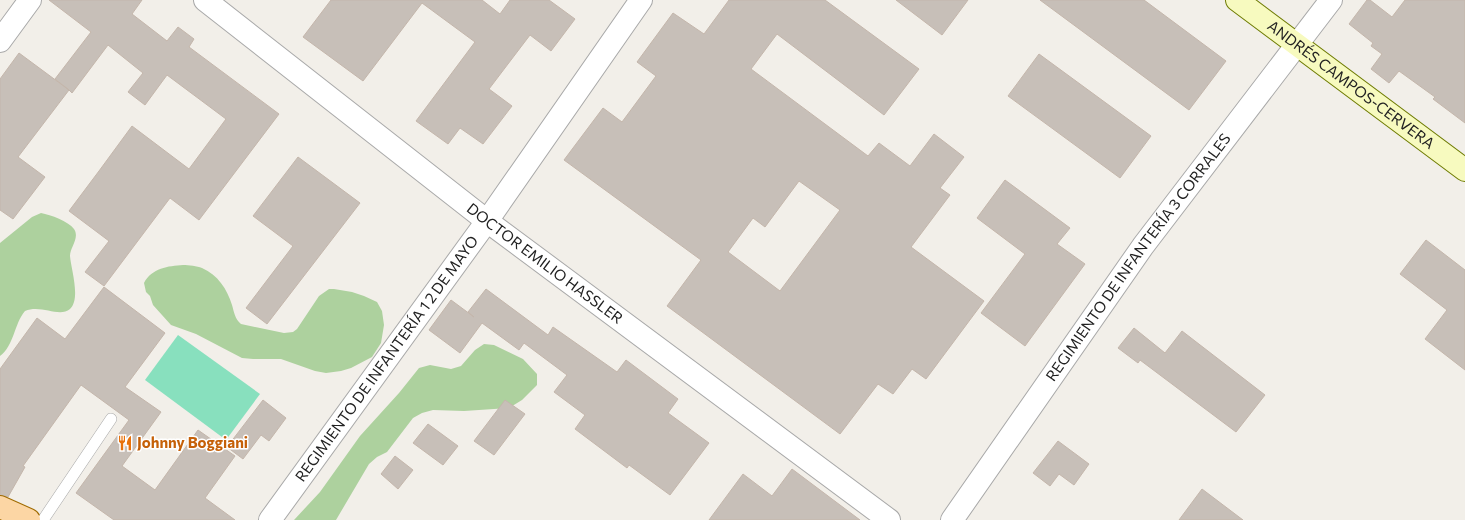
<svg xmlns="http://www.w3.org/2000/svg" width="1465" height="520" font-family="Commissioner,sans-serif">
	<rect width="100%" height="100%" fill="#f2efe9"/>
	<g fill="#add19e">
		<path d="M 41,213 C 51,215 68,221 74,229 C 80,238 70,247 70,256 C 71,269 81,299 70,309 C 59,318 41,304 25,311 C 14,324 14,346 0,356 L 0,243 L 32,217 Z"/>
		<path d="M 183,265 C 189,265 197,266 202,268 C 218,275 227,289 232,305 C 234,312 235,319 241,324 L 284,333 L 293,332 L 297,329 L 319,296 L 329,289 L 334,289 L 352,292 L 364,296 L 377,302 L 382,311 L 384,325 L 381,343 L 372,357 L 351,368 L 341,371 L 326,373 L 315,371 L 281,359 L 253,359 L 242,358 L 196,334 L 171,325 L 153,305 L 150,296 L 146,292 L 144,283 C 152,268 168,266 183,265 Z"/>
		<path d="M 484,344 L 494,345 L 523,359 L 537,374 L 537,385 L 522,400 L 509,408 L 464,411 L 433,410 L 422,413 L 413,418 L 387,452 L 377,457 L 369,464 L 336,520 L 294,520 L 320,492 L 360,436 L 399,393 L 419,368 L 430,365 L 451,369 L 461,366 L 475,350 Z"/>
	</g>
	<path fill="#88e0be" d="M 178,335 L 260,394 L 226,440 L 145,380 Z"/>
	<g fill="#c7bfb8" stroke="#c4b6ab" fill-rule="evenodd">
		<path d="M 49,0 L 142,0 L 132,14 L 167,41 L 178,27 L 194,39 L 189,47 L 279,114 L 199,220 L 170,198 L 104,286 L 85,272 L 109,241 L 69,211 L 99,171 L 132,126 L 189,169 L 226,119 L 167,75 L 145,105 L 128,92 L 143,73 L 108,45 L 72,93 L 69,90 L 18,157 L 45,177 L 13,219 L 0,210 L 0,79 L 19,53 L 69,90 L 55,79 L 91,32 Z"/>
		<path d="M 331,0 L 482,0 L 500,14 L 510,0 L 549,0 L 575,19 L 551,51 L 530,35 L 489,89 L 512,106 L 483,144 L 460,128 L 448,144 L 416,121 L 475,42 L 422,3 L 363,81 L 303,37 Z"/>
		<path d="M 729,0 L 825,0 L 919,69 L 884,115 L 777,34 L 751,69 L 868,156 L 879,143 L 910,166 L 934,134 L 964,157 L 940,188 L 950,195 L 911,247 L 984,301 L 926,379 L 912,369 L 893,394 L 878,384 L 840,434 L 667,306 L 701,260 L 564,160 L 603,108 L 622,122 L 656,76 L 637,62 L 673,13 L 704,34 ZM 799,181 L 840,210 L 780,291 L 728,252 L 753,218 L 765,227 Z"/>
		<path d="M 896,0 L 968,0 L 942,35 Z"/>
		<path d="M 1040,0 L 1144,0 L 1226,61 L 1189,110 Z"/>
		<path d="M 1367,0 L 1370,0 L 1392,17 L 1405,0 L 1465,0 L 1465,123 L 1433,99 L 1435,97 L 1399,71 L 1389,83 L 1371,69 L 1382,54 L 1371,46 L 1373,43 L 1349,24 Z"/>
		<path d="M 1039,54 L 1151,136 L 1120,178 L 1008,96 Z"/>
		<path d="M 298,157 L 360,203 L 267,324 L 246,308 L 293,246 L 253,216 Z"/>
		<path d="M 1005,180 L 1070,228 L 1057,244 L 1085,264 L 1025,346 L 981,313 L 1025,254 L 977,218 Z"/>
		<path d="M 1426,240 L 1465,270 L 1465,370 L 1425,339 L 1447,310 L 1400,274 Z"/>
		<path d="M 104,287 L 165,333 L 125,387 L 161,412 L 122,466 L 155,490 L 198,430 L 235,456 L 205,498 L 235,520 L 114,520 L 76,493 L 129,420 L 81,385 L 23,466 L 25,467 L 8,497 L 0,495 L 0,369 L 37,318 L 65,339 Z"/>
		<path d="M 486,289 L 548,335 L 553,327 L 617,372 L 626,360 L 678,399 L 668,413 L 709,443 L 670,495 L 629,465 L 627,468 L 575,429 L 585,415 L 554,392 L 567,375 L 524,343 L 519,350 L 482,323 L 460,353 L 429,330 L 451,300 L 474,317 L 468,312 Z"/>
		<path d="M 1134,328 L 1165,353 L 1182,331 L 1265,395 L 1236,432 L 1140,360 L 1138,363 L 1118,348 Z"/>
		<path d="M 263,400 L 286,418 L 269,441 L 261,435 L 243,459 L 227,447 Z"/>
		<path d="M 505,400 L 525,414 L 494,455 L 474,441 Z"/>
		<path d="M 428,424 L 458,446 L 443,465 L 413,443 Z"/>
		<path d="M 1058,441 L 1089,464 L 1074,485 L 1059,474 L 1050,486 L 1033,473 Z"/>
		<path d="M 395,456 L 413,470 L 398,489 L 381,474 Z"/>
		<path d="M 792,469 L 860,520 L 709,520 L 743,474 L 772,496 Z"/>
		<path d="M 1202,489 L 1243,520 L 1179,520 Z"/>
	</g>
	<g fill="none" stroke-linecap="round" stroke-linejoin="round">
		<g stroke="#a9a9a9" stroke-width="12">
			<path id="lane" d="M 43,520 L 111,419"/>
		</g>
		<g stroke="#a9a9a9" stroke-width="24">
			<g id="street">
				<path id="s1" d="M 205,0 L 487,221 L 889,520"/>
				<path d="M 0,41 L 30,0"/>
				<path id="s2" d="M 270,520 L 487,221 L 641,0"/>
				<path id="s3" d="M 952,520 L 1143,246 L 1331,0"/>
			</g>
		</g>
		<g stroke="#707d05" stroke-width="24">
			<g id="secondary">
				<path id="s4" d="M 1237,0 L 1465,170"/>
			</g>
		</g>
		<g stroke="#a06b00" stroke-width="24">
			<path id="primary" d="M 0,507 L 29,520"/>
		</g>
		<use href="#lane" stroke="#fff" stroke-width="11"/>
		<use href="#street" stroke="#fff" stroke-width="22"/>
		<use href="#secondary" stroke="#f7fabf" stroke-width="22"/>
		<use href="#primary" stroke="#fcd6a4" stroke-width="22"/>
	</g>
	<defs>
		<g id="restaurant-bare" transform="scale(1.2)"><path d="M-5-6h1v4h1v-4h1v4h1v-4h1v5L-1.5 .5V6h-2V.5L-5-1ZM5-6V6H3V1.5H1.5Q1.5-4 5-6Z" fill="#e8710a" stroke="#fff" stroke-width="2.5" paint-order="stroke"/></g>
	</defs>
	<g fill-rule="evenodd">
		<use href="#restaurant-bare" x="125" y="443"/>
	</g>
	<g text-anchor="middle" stroke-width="3" stroke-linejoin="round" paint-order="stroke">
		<g font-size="15" fill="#222" stroke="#fff">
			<text dy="5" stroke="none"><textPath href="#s4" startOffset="142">ANDRÉS CAMPOS-CERVERA</textPath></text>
			<text dy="5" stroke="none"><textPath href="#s3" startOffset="322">REGIMIENTO DE INFANTERÍA 3 CORRALES</textPath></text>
			<text dy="5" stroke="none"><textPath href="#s1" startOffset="430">DOCTOR EMILIO HASSLER</textPath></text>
			<text dy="5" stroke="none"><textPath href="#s2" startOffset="199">REGIMIENTO DE INFANTERÍA 1 2 DE MAYO</textPath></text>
		</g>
		<g font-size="15" font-weight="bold" fill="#c56008" stroke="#fff" text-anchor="start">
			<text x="137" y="448">Johnny Boggiani</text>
		</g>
	</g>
</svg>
